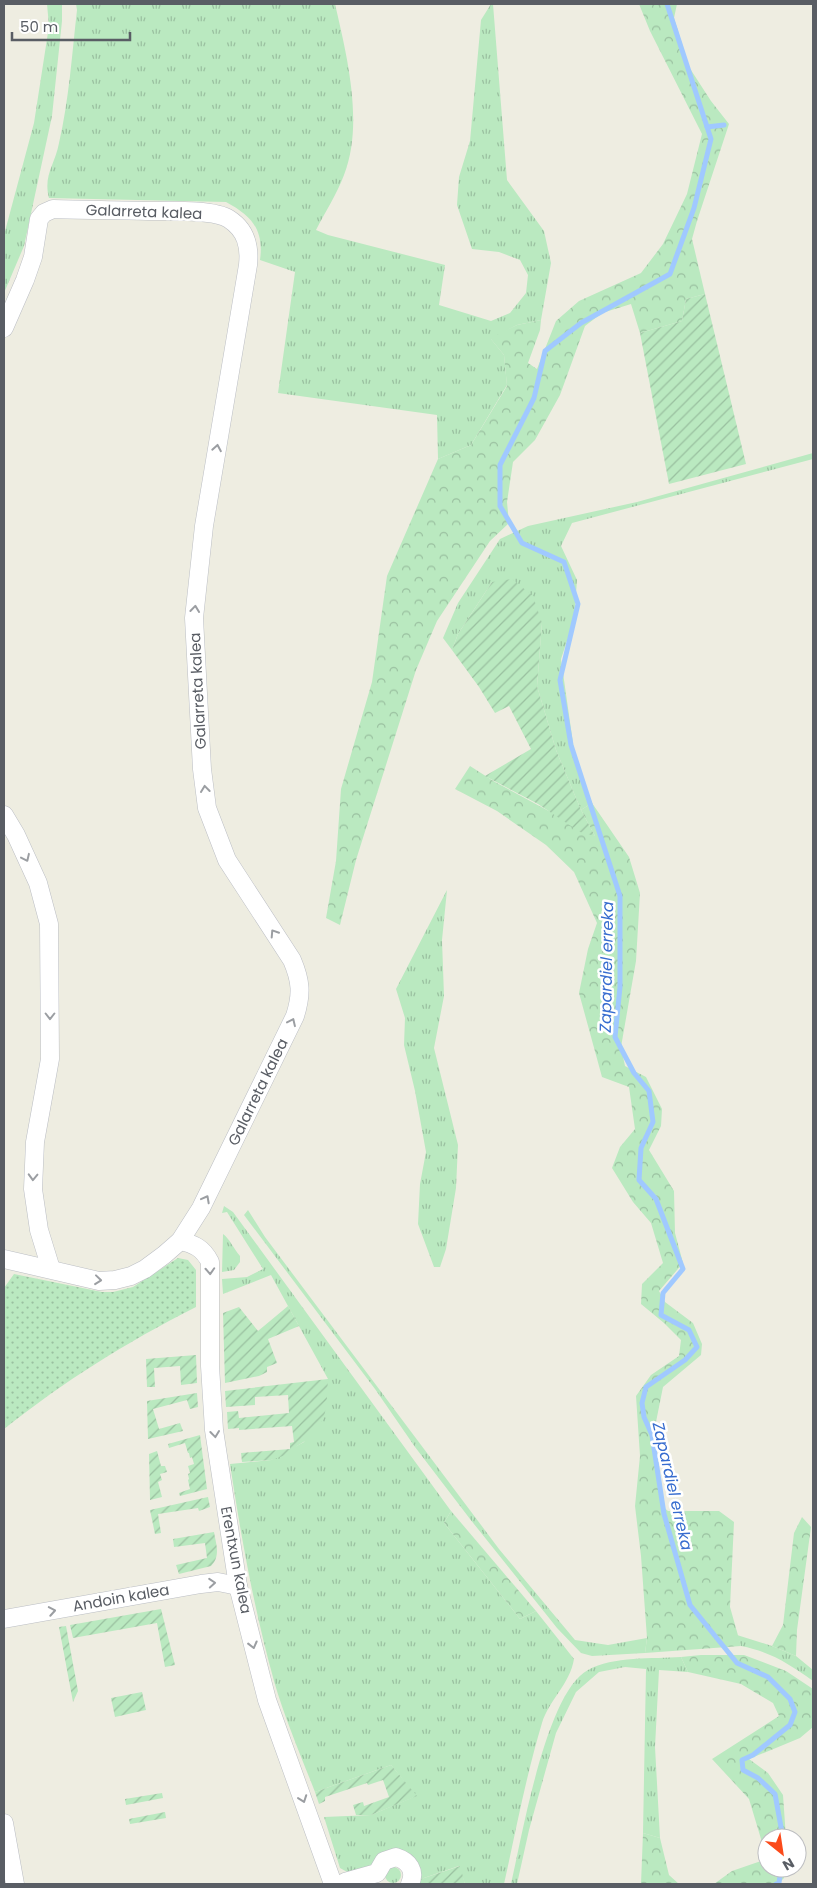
<svg xmlns="http://www.w3.org/2000/svg" width="817" height="1888" font-family="Poppins,sans-serif">
	<defs>
		<pattern id="grass-tufts" width="24" height="20" patternUnits="userSpaceOnUse" patternTransform="scale(1.25)"><rect width="24" height="20" fill="#bae9c0"/><path d="M3 7l-1-3M5 7V3M7 7l1-3M15 17l-1-3M17 17v-4M19 17l1-3" fill="none" stroke="#9ac0a0"/></pattern>
		<pattern id="forest-crowns" width="20" height="18" patternUnits="userSpaceOnUse" patternTransform="scale(1.25)"><rect width="20" height="18" fill="#bae9c0"/><path d="M2 6a3 3 0 1 1 6 0M12 15a3 3 0 1 1 6 0" fill="none" stroke="#9ac0a0"/></pattern>
		<pattern id="park-dots" width="8" height="8" patternUnits="userSpaceOnUse" patternTransform="scale(1.25)"><rect width="8" height="8" fill="#bae9c0"/><path d="M2 2h.1M6 6h.1" fill="none" stroke="#9ac0a0" stroke-width="1.8" stroke-linecap="round"/></pattern>
		<pattern id="garden-furrows" width="10" height="10" patternUnits="userSpaceOnUse" patternTransform="scale(1.25)"><rect width="10" height="10" fill="#bae9c0"/><path d="M-1 1l2-2M0 10L10 0M9 11l2-2" fill="none" stroke="#9ac0a0"/></pattern>
	</defs>
	<rect width="100%" height="100%" fill="#eeede1"/>
	<g fill="url(#grass-tufts)">
		<path d="M 47,4 L 62,4 L 62,21 L 52,116 L 24,246 L 4,293 L 4,235 L 34,123 L 49,26 Z"/>
		<path d="M 76,4 L 335,4 C 347,56 364,124 344,175 C 337,194 325,212 316,230 L 328,235 L 445,265 L 439,305 L 491,321 L 510,313 L 526,293 L 528,275 L 520,260 L 499,252 L 472,249 L 457,205 L 459,177 L 470,141 L 481,20 L 491,4 L 493,4 L 507,180 L 544,231 L 551,263 L 541,320 L 517,325 L 491,339 L 504,355 L 507,385 L 471,445 L 438,459 L 437,415 L 278,393 L 295,272 L 260,260 C 264,230 252,216 226,202 L 49,198 C 43,175 55,165 59,143 C 69,100 72,54 77,10 Z"/>
		<path d="M 813,453 L 813,459 L 572,523 L 561,546 L 577,580 L 574,620 L 561,659 L 575,757 L 592,803 L 581,810 L 556,750 L 537,686 L 542,623 L 492,582 L 458,634 L 452,650 L 443,638 L 458,603 L 500,539 L 528,526 L 637,502 Z"/>
		<path d="M 447,890 L 442,940 L 444,996 L 434,1048 L 458,1145 L 456,1188 L 446,1249 L 440,1267 L 434,1267 L 418,1224 L 420,1184 L 426,1152 L 415,1091 L 404,1045 L 405,1018 L 396,989 Z"/>
		<path d="M 224,1206 L 233,1212 L 451,1511 L 444,1523 L 520,1619 L 536,1611 L 574,1659 C 570,1684 549,1700 542,1723 C 526,1776 516,1830 504,1884 L 465,1884 L 459,1866 L 418,1880 L 417,1866 L 379,1857 L 369,1868 L 349,1873 L 340,1868 L 324,1817 L 371,1815 L 416,1796 L 391,1765 L 315,1792 C 301,1756 285,1719 274,1681 C 254,1609 241,1537 230,1464 L 271,1460 L 304,1442 L 328,1379 L 271,1275 L 223,1294 L 222,1279 L 247,1277 L 263,1269 L 227,1212 L 222,1213 Z"/>
		<path d="M 248,1210 L 265,1237 L 499,1549 L 575,1640 L 608,1645 L 647,1638 L 645,1653 L 592,1656 L 581,1653 L 557,1628 L 470,1519 L 415,1447 L 375,1389 L 244,1215 Z"/>
		<path d="M 223,1234 C 229,1238 234,1249 240,1256 L 240,1262 L 234,1270 L 222,1272 Z"/>
		<path d="M 737,1635 L 772,1646 L 796,1656 L 813,1670 L 813,1681 C 789,1664 771,1652 741,1646 Z"/>
		<path d="M 681,1657 L 688,1672 L 659,1670 L 655,1747 L 660,1838 L 643,1833 L 646,1669 L 625,1667 L 599,1672 L 576,1692 L 556,1733 L 529,1830 L 517,1884 L 511,1884 C 522,1837 546,1692 588,1670 C 613,1656 653,1659 681,1657 Z"/>
		<circle cx="393" cy="1875" r="8"/>
	</g>
	<g fill="url(#forest-crowns)">
		<path d="M 639,4 L 677,4 L 674,18 L 689,67 L 711,101 L 729,124 L 697,221 L 692,239 L 705,294 L 686,299 L 682,321 L 640,333 L 631,304 L 602,313 L 585,326 L 560,395 L 535,440 L 513,462 L 507,502 L 509,523 L 490,541 L 437,621 L 416,670 L 356,860 L 340,925 L 326,918 L 336,861 L 341,789 L 372,682 L 387,576 L 438,459 L 471,445 L 507,386 L 504,355 L 490,338 L 517,325 L 541,320 L 540,330 L 528,363 L 537,369 L 556,321 L 579,301 L 641,273 L 663,244 L 687,194 L 702,134 L 650,31 Z"/>
		<path d="M 470,766 L 495,782 L 595,836 L 581,810 L 592,803 L 629,857 L 640,893 L 636,961 L 621,1047 L 625,1066 L 646,1077 L 662,1109 L 661,1126 L 649,1150 L 674,1191 L 675,1233 L 683,1263 L 659,1291 L 665,1302 L 693,1323 L 702,1344 L 701,1355 L 663,1387 L 654,1432 L 662,1506 L 668,1511 L 719,1511 L 734,1522 L 730,1607 L 741,1646 L 645,1653 L 647,1638 L 641,1556 L 635,1506 L 640,1456 L 636,1396 L 651,1375 L 679,1356 L 681,1340 L 664,1323 L 641,1304 L 642,1284 L 663,1263 L 651,1223 L 633,1202 L 612,1168 L 620,1147 L 635,1129 L 629,1087 L 602,1077 L 579,993 L 588,949 L 597,923 L 574,872 L 546,845 L 497,811 L 455,789 Z"/>
		<path d="M 451,1511 L 536,1611 L 520,1619 L 444,1523 Z"/>
		<path d="M 802,1517 L 811,1527 L 797,1630 L 796,1656 L 772,1646 L 783,1625 L 794,1533 Z"/>
		<path d="M 701,1655 L 744,1655 L 786,1671 L 813,1689 L 813,1727 L 800,1738 L 749,1759 L 768,1773 L 783,1795 L 786,1838 L 767,1838 L 767,1868 L 786,1868 L 784,1878 L 778,1884 L 714,1884 L 732,1871 L 761,1861 L 761,1839 L 749,1799 L 712,1759 L 779,1716 L 773,1703 L 741,1684 L 688,1672 L 681,1657 Z"/>
		<path d="M 643,1833 L 660,1838 L 669,1875 L 679,1884 L 641,1884 Z"/>
	</g>
	<path fill="url(#park-dots)" d="M 178,1258 L 188,1260 L 196,1270 L 196,1307 C 125,1343 66,1380 4,1429 L 4,1288 L 14,1274 L 102,1292 L 113,1292 L 133,1287 Z"/>
	<g fill="url(#garden-furrows)">
		<path d="M 705,294 L 746,464 L 669,484 L 640,333 L 682,321 L 686,299 Z"/>
		<path d="M 512,579 L 533,596 L 542,623 L 537,686 L 556,750 L 581,810 L 595,836 L 580,832 L 538,804 L 485,776 L 531,749 L 509,706 L 495,713 L 479,687 L 452,650 L 458,634 L 492,582 Z"/>
		<path d="M 288,1306 L 299,1326 L 268,1339 L 277,1363 L 267,1367 L 267,1372 L 259,1376 L 225,1383 L 223,1313 L 239,1307 L 258,1331 Z"/>
		<path d="M 196,1355 L 197,1383 L 181,1385 L 180,1366 L 154,1368 L 155,1387 L 147,1387 L 146,1359 Z"/>
		<path d="M 328,1379 C 326,1407 329,1421 306,1440 C 300,1445 294,1446 292,1453 L 271,1460 L 242,1462 L 241,1453 L 290,1449 L 290,1443 L 294,1442 L 292,1426 L 239,1430 L 239,1428 L 228,1429 L 227,1412 L 238,1411 L 239,1418 L 289,1413 L 288,1395 L 255,1397 L 255,1405 L 226,1407 L 225,1391 Z"/>
		<path d="M 197,1393 L 198,1407 L 190,1409 L 187,1400 L 153,1409 L 159,1429 L 180,1423 L 183,1431 L 148,1439 L 147,1401 Z"/>
		<path d="M 200,1435 L 207,1489 L 180,1496 L 179,1493 L 190,1489 L 188,1480 L 189,1479 L 188,1474 L 190,1473 L 188,1466 L 194,1464 L 192,1457 L 190,1458 L 189,1453 L 188,1453 L 185,1443 L 169,1448 L 168,1444 Z"/>
		<path d="M 157,1451 L 161,1466 L 165,1466 L 167,1472 L 160,1474 L 162,1480 L 158,1482 L 162,1497 L 150,1500 L 149,1454 Z"/>
		<path d="M 208,1497 L 210,1507 L 199,1511 L 198,1508 L 158,1514 L 161,1533 L 155,1534 L 150,1510 Z"/>
		<path d="M 214,1532 C 216,1544 221,1556 211,1566 L 179,1574 L 176,1565 L 207,1558 L 205,1543 L 174,1547 L 173,1539 Z"/>
		<path d="M 161,1609 L 175,1665 L 165,1667 L 157,1623 L 73,1638 L 70,1625 Z"/>
		<path d="M 66,1626 L 78,1691 L 73,1702 L 59,1627 Z"/>
		<path d="M 142,1692 L 146,1710 L 115,1717 L 111,1698 Z"/>
		<path d="M 391,1765 L 417,1796 L 371,1815 L 356,1815 L 353,1805 L 363,1802 L 364,1806 L 389,1797 L 383,1780 L 368,1785 L 367,1783 L 325,1797 L 325,1801 L 319,1804 L 315,1792 Z"/>
		<path d="M 162,1793 L 163,1798 L 126,1805 L 125,1799 Z"/>
		<path d="M 165,1812 L 166,1818 L 130,1824 L 129,1819 Z"/>
		<path d="M 460,1866 L 465,1884 L 416,1884 L 418,1880 Z"/>
	</g>
	<g fill="none" stroke-linecap="round" stroke-linejoin="round">
		<g stroke="#a0c9ff" stroke-width="5">
			<path d="M 667,4 L 711,139 L 694,208 L 670,274 L 581,323 L 545,351 L 534,398 L 500,465 L 500,506 L 522,543 L 564,562 L 578,604 L 560,680 L 571,745 L 620,896 L 620,987 L 615,1037 L 634,1073 L 649,1091 L 653,1122 L 641,1148 L 639,1180 L 656,1199 L 683,1269 L 663,1293 L 661,1315 L 689,1330 L 697,1347 L 685,1360 L 646,1387 L 642,1403 L 644,1417 L 652,1435 L 664,1514 L 690,1605 L 737,1663 L 768,1677 L 790,1699 L 795,1712 L 790,1725 L 753,1755 L 742,1760 L 743,1770 L 758,1778 L 775,1794 L 783,1838"/>
			<path d="M 707,127 L 724,125"/>
			<path d="M 776,1884 L 779,1883 L 781,1868"/>
		</g>
		<g stroke="#bbbec4" stroke-width="19">
			<g id="minor">
				<path d="M 4,328 L 25,280 L 33,257 L 39,219 L 44,213 L 53,209 C 85,210 117,210 149,211 C 168,211 214,209 229,219 C 246,230 250,246 248,265 L 204,526 L 194,618 L 202,769 L 207,808 L 227,860 L 292,960 C 301,981 302,994 295,1016 L 201,1208 L 180,1241 L 164,1255 L 145,1269 L 131,1276 L 115,1280 L 99,1281 L 4,1259"/>
				<path d="M 4,815 L 16,835 L 38,883 L 49,924 L 50,1059 L 35,1142 L 33,1189 L 39,1230 L 51,1269"/>
				<path d="M 180,1241 C 194,1244 203,1248 210,1262 L 210,1366 L 214,1430 L 238,1586 L 267,1700 L 333,1884"/>
				<path d="M 4,1619 L 201,1584 L 218,1582 L 238,1586"/>
				<path d="M 4,1823 L 15,1884"/>
				<path d="M 344,1884 L 345,1882 L 377,1873 L 384,1861 L 396,1857 C 409,1861 416,1871 410,1884"/>
			</g>
		</g>
		<use href="#minor" stroke="#fff" stroke-width="18"/>
	</g>
	<defs><path id="oneway-chevron" d="M-2-3.5L2.5 0L-2 3.5" fill="none" stroke-width="1.6" stroke-linecap="round" stroke-linejoin="round" transform="scale(1.25)"/></defs>
	<g stroke="#9b9ea2">
		<use href="#oneway-chevron" transform="translate(217 448) rotate(-80)"/>
		<use href="#oneway-chevron" transform="translate(195 609) rotate(-84)"/>
		<use href="#oneway-chevron" transform="translate(205 789) rotate(-97)"/>
		<use href="#oneway-chevron" transform="translate(26 858) rotate(65)"/>
		<use href="#oneway-chevron" transform="translate(274 933) rotate(-123)"/>
		<use href="#oneway-chevron" transform="translate(50 1016) rotate(90)"/>
		<use href="#oneway-chevron" transform="translate(292 1022) rotate(-65)"/>
		<use href="#oneway-chevron" transform="translate(33 1177) rotate(92)"/>
		<use href="#oneway-chevron" transform="translate(206 1199) rotate(-62)"/>
		<use href="#oneway-chevron" transform="translate(210 1271) rotate(87)"/>
		<use href="#oneway-chevron" transform="translate(98 1280) rotate(6)"/>
		<use href="#oneway-chevron" transform="translate(215 1434) rotate(83)"/>
		<use href="#oneway-chevron" transform="translate(212 1583) rotate(-4)"/>
		<use href="#oneway-chevron" transform="translate(52 1611) rotate(-10)"/>
		<use href="#oneway-chevron" transform="translate(253 1645) rotate(76)"/>
		<use href="#oneway-chevron" transform="translate(303 1799) rotate(70)"/>
	</g>
	<g text-anchor="middle" stroke-width="5" stroke-linejoin="round" paint-order="stroke">
		<g font-size="15" fill="#595d64" stroke="#fff">
			<text transform="translate(144 212) rotate(2)" y="5">Galarreta kalea</text>
			<text transform="translate(198 691) rotate(-93)" y="5">Galarreta kalea</text>
			<text transform="translate(258 1092) rotate(-64)" y="5">Galarreta kalea</text>
			<text transform="translate(236 1560) rotate(79)" y="5">Erentxun kalea</text>
			<text transform="translate(121 1598) rotate(-10)" y="5">Andoin kalea</text>
		</g>
		<g font-size="16" font-style="italic" fill="#366ccf" stroke="#fff">
			<text transform="translate(606 967) rotate(-89)" y="6">Zapardiel erreka</text>
			<text transform="translate(673 1486) rotate(77)" y="6">Zapardiel erreka</text>
		</g>
	</g>
	<rect width="817" height="1888" fill="none" stroke="#595d64" stroke-width="10"/>
	<g transform="translate(782 1853) rotate(150)"><circle r="24" fill="#ffffff" stroke="#bdbec1"/>
	<path d="M0-4L9 19L0 12L-9 19Z" fill="#fb4a1a"/>
	<text y="-8" font-size="14" font-weight="bold" text-anchor="middle" fill="#595d64">N</text>
	</g>
	<path d="M12 32v8h118v-8" fill="none" stroke="#595d64" stroke-width="2.5"/>
	<text x="20" y="32" font-size="15" fill="#595d64" stroke="#ffffff" stroke-width="4" paint-order="stroke">50 m</text>
</svg>
